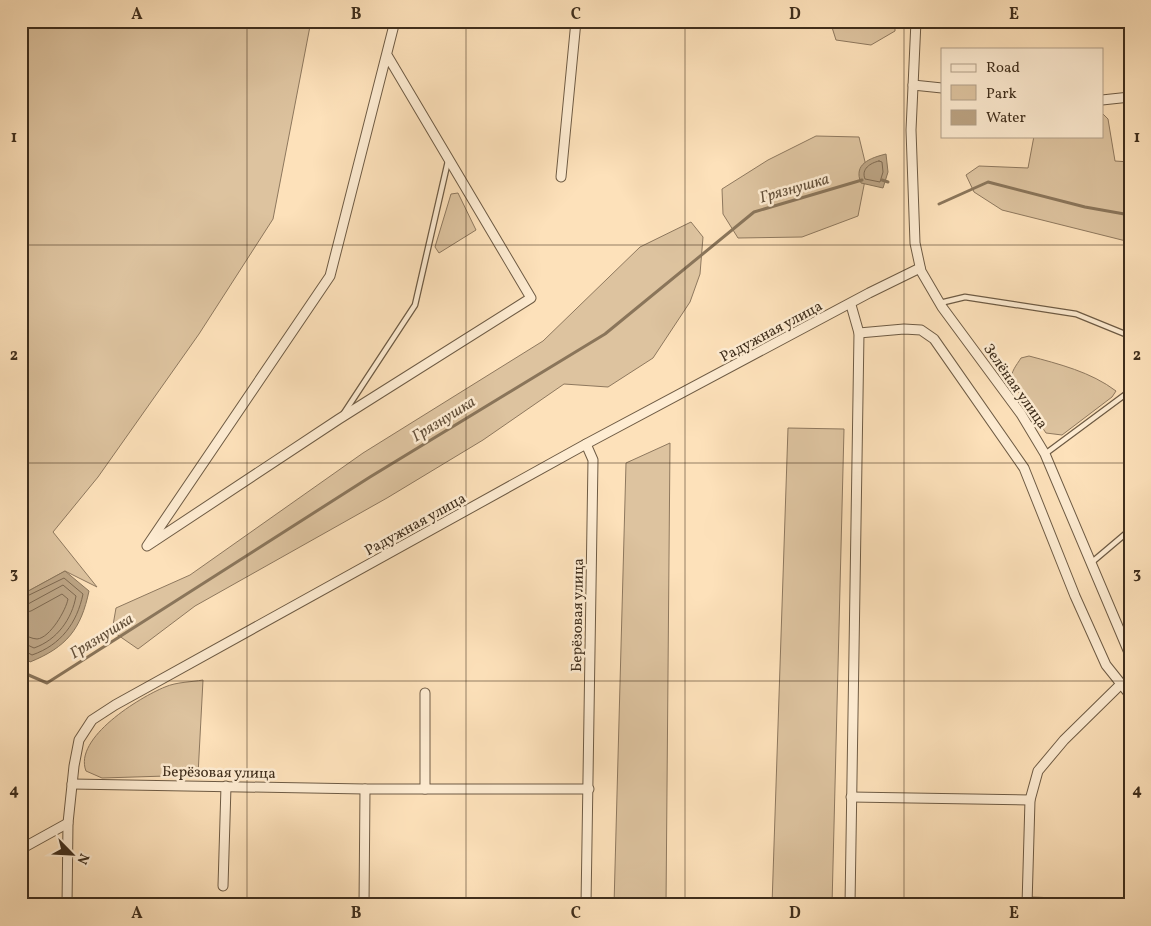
<svg xmlns="http://www.w3.org/2000/svg" width="1151" height="926" font-family="Vollkorn,serif">
	<rect width="100%" height="100%" fill="#fde1ba"/>
	<filter id="stains"><feTurbulence type="fractalNoise" baseFrequency=".004" numOctaves="4"/><feColorMatrix values="0 0 0 0 .2 0 0 0 0 .09 0 0 0 0 .02 0 0 0 .5 -.17"/></filter>
	<radialGradient id="worn" r=".72"><stop offset=".6" stop-color="#630" stop-opacity="0"/><stop offset="1" stop-color="#630" stop-opacity=".3"/></radialGradient>
	<g fill="#ddc39f" stroke="#8e785e">
		<path d="M 21,21 L 311,21 L 273,219 L 199,334 L 98,477 L 53,532 L 97,587 L 65,571 L 21,595 Z"/>
		<path d="M 830,21 L 895,21 L 895,31 L 871,45 L 836,40 Z"/>
		<path d="M 1102,113 L 1108,119 L 1115,161 L 1130,162 L 1130,242 L 1002,210 L 974,192 L 966,175 L 979,166 L 1028,168 L 1034,136 L 1102,136 Z"/>
		<path d="M 816,136 L 859,137 L 867,170 L 858,216 L 802,237 L 738,238 L 723,214 L 722,189 L 768,160 Z"/>
		<path d="M 458,193 L 476,230 L 439,253 L 435,247 L 451,194 Z"/>
		<path d="M 691,222 L 703,237 L 700,274 L 690,302 L 653,358 L 608,387 L 564,384 L 483,440 L 387,498 L 195,606 L 138,649 L 112,631 L 116,608 L 190,575 L 363,453 L 543,341 L 640,247 Z"/>
		<path d="M 1029,356 C 1059,364 1091,372 1116,391 L 1112,397 L 1062,435 L 1046,433 L 1011,381 C 1011,371 1016,366 1021,358 Z"/>
		<path d="M 788,428 L 844,429 L 832,905 L 772,905 Z"/>
		<path d="M 670,443 L 666,905 L 614,905 L 626,463 Z"/>
		<path d="M 203,680 L 198,775 L 102,778 L 86,771 C 73,738 140,697 165,687 C 176,682 192,682 203,680 Z"/>
	</g>
	<g fill="#bca484" stroke="#8a755a">
		<path d="M 886,154 L 888,172 L 883,188 L 861,183 C 853,164 870,158 886,154 Z"/>
		<path d="M 65,571 L 89,591 C 81,629 67,647 30,662 L 21,652 L 21,595 Z"/>
	</g>
	<g fill="none" stroke-linecap="round" stroke-linejoin="round">
		<g stroke="#7e6950" stroke-width="1">
			<path d="M 879,161 L 882,162 L 883,172 L 880,182 L 865,179 C 861,169 870,163 879,161 Z"/>
			<path d="M 21,599 L 64,578 L 83,594 C 77,623 61,645 32,655 L 21,649"/>
			<path d="M 21,605 L 28,604 L 63,585 L 76,596 C 72,619 57,640 34,648 L 21,642"/>
			<path d="M 21,613 L 31,611 L 62,594 L 68,599 C 66,610 50,638 37,639 C 32,639 26,635 21,635"/>
		</g>
		<g stroke="#8a755a" stroke-width="3">
			<path d="M 882,180 L 888,182"/>
			<path d="M 939,204 L 988,182 L 1085,207 L 1130,215"/>
			<path d="M 21,660 L 24,673 L 47,683 L 370,477 L 605,334 L 754,212 L 862,180"/>
		</g>
		<g stroke="#6e5b44" stroke-width="7">
			<g id="service">
				<path d="M 940,303 L 965,297 L 1076,314 L 1130,336"/>
				<path d="M 344,413 L 415,305 L 448,161"/>
				<path d="M 1045,454 L 1130,391"/>
				<path d="M 1091,563 L 1130,530"/>
				<path d="M 1027,900 L 1130,903"/>
			</g>
		</g>
		<g stroke="#6e5b44" stroke-width="11">
			<g id="minor">
				<path d="M 916,21 L 911,130 L 915,243 L 921,271 L 942,307 L 1021,414 L 1045,454 L 1130,655"/>
				<path d="M 387,55 L 531,298 L 339,419 L 147,546 L 330,276 L 395,21"/>
				<path d="M 913,85 L 942,88"/>
				<path d="M 1102,100 L 1130,97"/>
				<path d="M 561,177 L 576,21"/>
				<path d="M 859,333 L 904,329 L 921,330 L 934,339 L 1024,468 L 1075,596 L 1106,665 L 1130,695"/>
				<path d="M 586,444 L 593,460 L 586,905"/>
				<path d="M 72,784 L 365,789 L 589,789"/>
				<path d="M 425,789 L 425,693"/>
				<path d="M 851,797 L 1030,800"/>
				<path d="M 21,849 L 68,823"/>
				<path d="M 223,886 L 226,786"/>
				<path d="M 67,905 L 68,823 L 74,766 L 79,740 L 92,720 L 115,705 L 586,444 L 869,293 L 920,268"/>
				<path d="M 364,905 L 365,789"/>
				<path d="M 850,905 L 859,333 L 851,305"/>
				<path d="M 1027,905 L 1030,800 L 1038,771 L 1064,740 L 1120,685"/>
			</g>
		</g>
		<use href="#service" stroke="#feecd2" stroke-width="4.5"/>
		<use href="#minor" stroke="#feecd2" stroke-width="9"/>
	</g>
	<path fill="none" stroke="#3f2e1c" stroke-width="1" stroke-opacity="0.55" d="M 247,21 L 247,905M 466,21 L 466,905M 685,21 L 685,905M 904,21 L 904,905M 21,245 L 1130,245M 21,463 L 1130,463M 21,681 L 1130,681"/>
	<g text-anchor="middle" stroke-width="5" stroke-linejoin="round" paint-order="stroke">
		<g font-size="15" fill="#3f2e1c" stroke="#feecd2">
			<text transform="translate(771 331) rotate(-28)" y="5">Радужная улица</text>
			<text transform="translate(1016 386) rotate(55)" y="5">Зелёная улица</text>
			<text transform="translate(415 524) rotate(-29)" y="5">Радужная улица</text>
			<text transform="translate(577 615) rotate(-89)" y="5">Берёзовая улица</text>
			<text transform="translate(219 772) rotate(1)" y="5">Берёзовая улица</text>
		</g>
		<g font-size="16" font-style="italic" fill="#64513b" stroke="#feecd2">
			<text transform="translate(794 187) rotate(-16)" y="6">Грязнушка</text>
			<text transform="translate(443 418) rotate(-32)" y="6">Грязнушка</text>
			<text transform="translate(101 635) rotate(-32)" y="6">Грязнушка</text>
		</g>
	</g>
	<rect width="1151" height="926" fill="none" stroke="#fde1ba" stroke-width="55"/>
	<rect x="941" y="48" width="162" height="90" fill="#feecd2" stroke="#b2a089"/>
	<rect x="951" y="64" width="25" height="8" fill="#feecd2" stroke="#b2a089"/>
	<text x="986" y="72" font-size="15" fill="#3f2e1c">Road</text>
	<rect x="951" y="85" width="25" height="15" fill="#ddc39f" stroke="#b2a089"/>
	<text x="986" y="98" font-size="15" fill="#3f2e1c">Park</text>
	<rect x="951" y="110" width="25" height="15" fill="#bca484" stroke="#b2a089"/>
	<text x="986" y="122" font-size="15" fill="#3f2e1c">Water</text>
	<g transform="translate(72 854) rotate(114)" stroke="#feecd2" stroke-width="4" paint-order="stroke">
	<path d="M0-4L9 19L0 12L-9 19Z" fill="#3f2e1c"/>
	<text y="-8" font-size="14" font-weight="bold" text-anchor="middle" fill="#3f2e1c">N</text>
	</g>
	<rect x="28" y="28" width="1096" height="870" fill="none" stroke="#3f2e1c" stroke-width="2"/>
	<g font-size="16" text-anchor="middle" font-weight="bold" fill="#3f2e1c">
		<text x="137" y="19">A</text>
		<text x="356" y="19">B</text>
		<text x="576" y="19">C</text>
		<text x="795" y="19">D</text>
		<text x="1014" y="19">E</text>
		<text x="14" y="142">1</text>
		<text x="1137" y="142">1</text>
		<text x="14" y="360">2</text>
		<text x="1137" y="360">2</text>
		<text x="14" y="578">3</text>
		<text x="1137" y="578">3</text>
		<text x="14" y="795">4</text>
		<text x="1137" y="795">4</text>
		<text x="137" y="918">A</text>
		<text x="356" y="918">B</text>
		<text x="576" y="918">C</text>
		<text x="795" y="918">D</text>
		<text x="1014" y="918">E</text>
	</g>
	<rect width="100%" height="100%" filter="url(#stains)"/>
	<rect width="100%" height="100%" fill="url(#worn)"/>
</svg>
